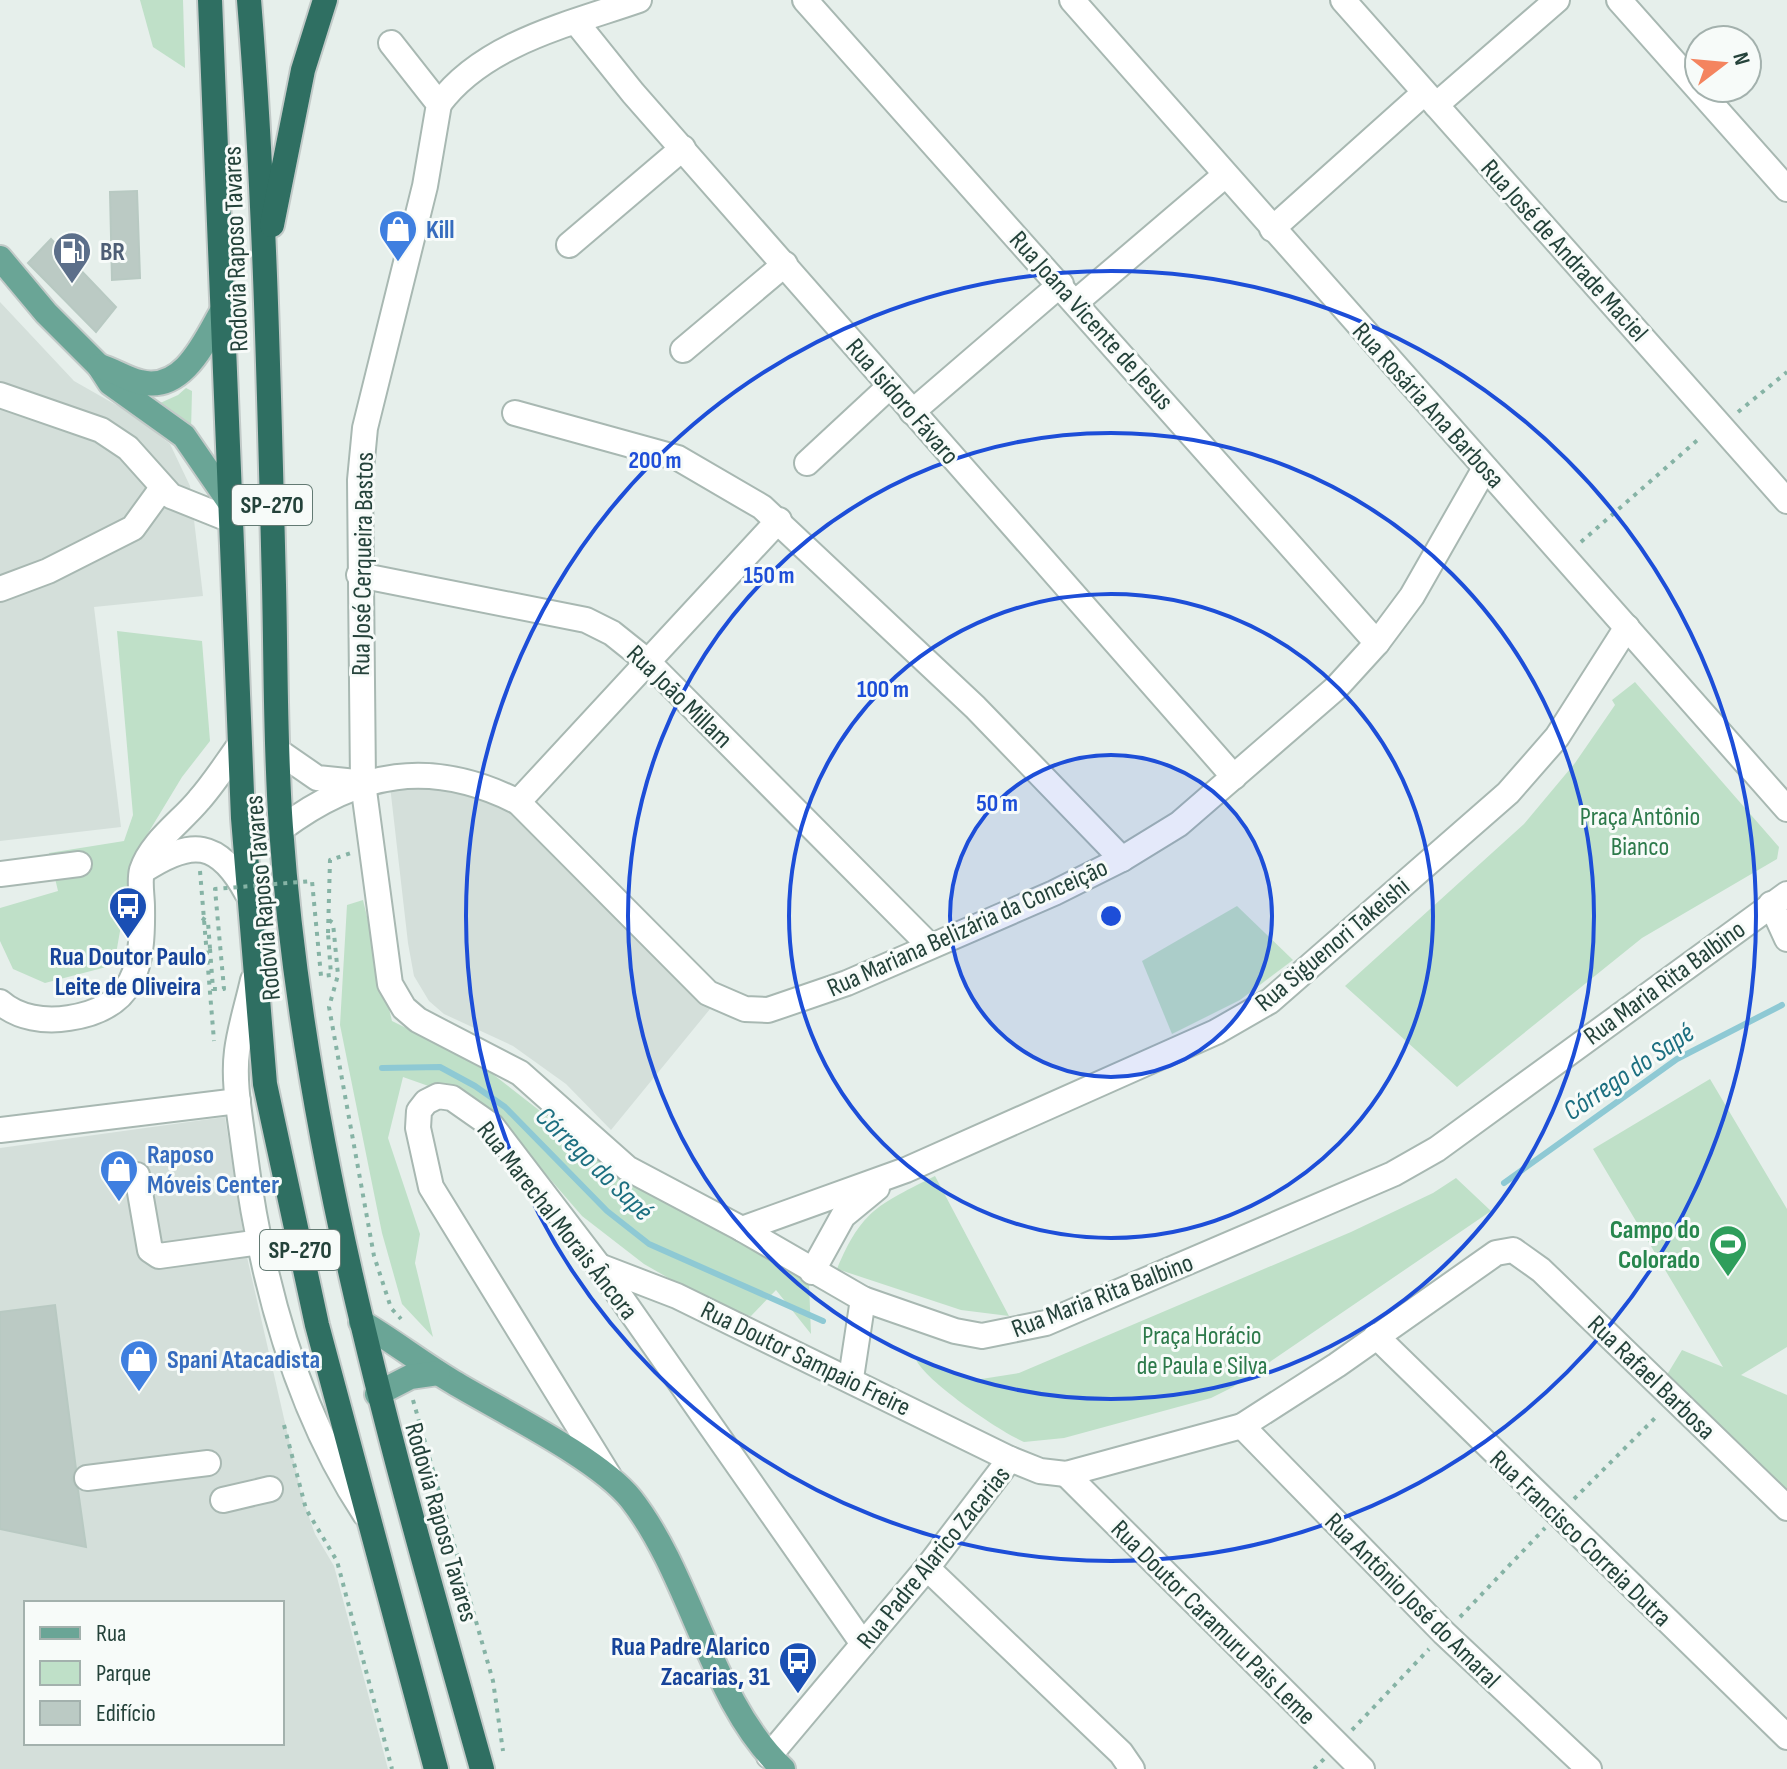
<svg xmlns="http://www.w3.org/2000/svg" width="1787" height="1769" font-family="'Sofia Sans Condensed',sans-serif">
	<rect width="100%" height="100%" fill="#e6efeb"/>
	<g fill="#d4dfda" fill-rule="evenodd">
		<path d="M 0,302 L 74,381 L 132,414 L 170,444 L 190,486 L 203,596 L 94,607 L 121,827 L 0,841 Z"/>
		<path d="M 390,786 L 438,786 L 507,804 L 710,1009 L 611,1130 L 566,1084 L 513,1046 L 444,1014 L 429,1001 L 414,976 L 408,943 Z"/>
		<path d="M 225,1117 L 247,1257 L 302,1497 L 315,1534 L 334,1566 L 388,1769 L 0,1769 L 0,1148 ZM 26,1603 L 282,1603 L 282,1743 L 26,1743 Z"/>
	</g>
	<g fill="#bfe0c8">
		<path d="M 140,0 L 183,0 L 185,68 L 153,47 Z"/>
		<path d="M 186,388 L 192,391 L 191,431 L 174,413 L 158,404 L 178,395 Z"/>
		<path d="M 117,631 L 202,641 L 210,741 L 182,777 L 133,858 L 114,965 L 45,983 L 13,969 L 0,941 L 0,908 L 58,891 L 49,853 L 124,841 L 133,815 Z"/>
		<path d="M 1635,682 L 1779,847 L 1777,859 L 1642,938 L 1457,1087 L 1345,986 L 1524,824 L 1575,763 L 1615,705 L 1612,700 Z"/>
		<path d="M 363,900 L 392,1021 L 481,1065 L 594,1153 L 809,1283 L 811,1334 L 776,1290 L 751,1316 L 726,1311 L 644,1264 L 582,1216 L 488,1107 L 403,1077 L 388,1138 L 420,1234 L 415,1263 L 433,1337 L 402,1304 L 382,1233 L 340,1025 L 347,905 Z"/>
		<path d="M 1237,906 L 1293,960 L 1240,1000 L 1172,1034 L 1142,961 Z"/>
		<path d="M 1710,1079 L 1787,1209 L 1787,1347 L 1741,1375 L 1787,1395 L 1787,1496 L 1665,1378 L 1682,1350 L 1723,1367 L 1593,1149 Z"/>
		<path d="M 935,1176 L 1009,1316 L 961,1310 L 837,1269 C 862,1209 880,1204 935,1176 Z"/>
		<path d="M 1456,1178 L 1491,1211 L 1233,1387 L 1211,1398 L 1064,1438 L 1024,1442 C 1001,1432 921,1379 915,1357 L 975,1380 L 1019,1373 L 1351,1232 L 1433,1193 Z"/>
	</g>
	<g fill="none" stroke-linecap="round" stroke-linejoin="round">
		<g stroke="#8ec9d4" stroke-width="6">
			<path d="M 382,1068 L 440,1067 L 475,1086 L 505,1107 L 607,1211 L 649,1244 L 823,1321"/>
			<path d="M 1504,1183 L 1677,1059 L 1782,1005"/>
		</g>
	</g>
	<g fill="#bbcac4" stroke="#b8c9c2" stroke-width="2">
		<path d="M 137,191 L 140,278 L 112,280 L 110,192 Z"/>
		<path d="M 51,239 L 116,307 L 96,332 L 28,263 Z"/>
		<path d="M 55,1305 L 76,1469 L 72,1479 L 78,1490 L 86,1547 L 0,1529 L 0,1312 Z"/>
	</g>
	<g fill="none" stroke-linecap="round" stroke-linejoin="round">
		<g stroke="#a8b8b2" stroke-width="28">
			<g id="minor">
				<path d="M 805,0 L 1377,643"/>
				<path d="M 1072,0 L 1787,809"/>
				<path d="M 1343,0 L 1787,501"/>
				<path d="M 1619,0 L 1787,189"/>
				<path d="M 576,22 L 633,93 L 1234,777"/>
				<path d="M 391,43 L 439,104 L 425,186 L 365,428 L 360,480 L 363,783 L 390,984 L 404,1008 L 418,1020 L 520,1073 L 627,1168 L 742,1229 L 863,1299 L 955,1331 L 982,1336 L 1046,1323 L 1393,1174 L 1437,1149 L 1787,894"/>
				<path d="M 439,104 C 484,43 570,24 639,0"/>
				<path d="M 1436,105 L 1557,0"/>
				<path d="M 1272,229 L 1424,93"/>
				<path d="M 569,245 L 683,148"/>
				<path d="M 1076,302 L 1224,176"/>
				<path d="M 683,350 L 785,264"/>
				<path d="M 0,395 L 101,430 L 128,448 L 171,496 L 231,520"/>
				<path d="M 912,412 L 1061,284"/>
				<path d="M 515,413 L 678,458 L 762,507 L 975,707 L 1122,859"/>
				<path d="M 807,463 L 890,386"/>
				<path d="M 359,575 L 586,620 L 612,633 L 647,661 L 930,946"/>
				<path d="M 0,589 L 48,571 L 133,528 L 162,488"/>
				<path d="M 278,751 L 317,778 L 356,782"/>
				<path d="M 518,802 L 779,520"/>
				<path d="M 281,829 C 358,771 431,758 518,802 L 708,993 L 745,1009 L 768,1010 L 847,983 L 1054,893 L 1122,859 L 1179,824 L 1336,688 L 1377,643 L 1412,596 L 1485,468"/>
				<path d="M 144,870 C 192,839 218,840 247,893"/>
				<path d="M 0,874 L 79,864"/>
				<path d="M 1771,904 L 1787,939"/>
				<path d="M 253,980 C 248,1003 240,1027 237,1051 C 233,1082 240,1116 244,1148 C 260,1274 294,1406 365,1514"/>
				<path d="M 0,1002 C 18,1018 45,1022 69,1018 C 136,1008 143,966 142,907 C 142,896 139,881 142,870 C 151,842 181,822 199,800 C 214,783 226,764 239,746"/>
				<path d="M 0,1130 L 238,1101"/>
				<path d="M 137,1175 L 150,1250 L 159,1256 L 260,1242"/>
				<path d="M 742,1229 L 906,1170 L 1216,1032 L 1270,1001 L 1508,793 L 1557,737 L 1627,627"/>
				<path d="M 599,1266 L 677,1296 L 1010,1459 L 1040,1471 L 1066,1474 L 1242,1426 L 1337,1365 L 1496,1253 L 1513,1250 L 1541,1270 L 1787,1508"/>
				<path d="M 812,1272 L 843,1216 L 877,1188"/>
				<path d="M 1376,1336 L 1787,1737"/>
				<path d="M 851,1378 L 863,1299"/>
				<path d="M 1242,1426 L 1444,1633 L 1589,1769"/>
				<path d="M 1066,1474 L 1362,1769"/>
				<path d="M 609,1476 L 431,1187 L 418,1128 L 419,1111 L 426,1102 L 438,1096 L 452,1098 L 492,1126 L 599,1266 L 863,1644"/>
				<path d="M 87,1478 L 208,1463"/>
				<path d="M 223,1500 L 270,1489"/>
				<path d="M 927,1568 L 1121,1753 L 1132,1769"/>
				<path d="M 769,1756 L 927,1568 L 1010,1459"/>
			</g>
		</g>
		<g stroke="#c2cac8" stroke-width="28">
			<g id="major">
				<path d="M 0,258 L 46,313 L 99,366 L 110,383 L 184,436 L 230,503"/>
				<path d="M 99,366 C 114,370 126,379 140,382 C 183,393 205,341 221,313"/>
				<path d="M 361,1322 C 392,1340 421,1363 453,1382 C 501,1411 598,1458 631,1499 C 692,1577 711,1702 783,1769"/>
				<path d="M 377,1394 L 410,1377 L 438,1373"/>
			</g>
		</g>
		<g stroke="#c2cac8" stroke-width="28">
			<g id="highway">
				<path d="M 210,0 L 243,818 L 265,1084 L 317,1325 L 436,1769"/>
				<path d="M 249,0 C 265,195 269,390 274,585 C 276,666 275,747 281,828 C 304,1151 395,1459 482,1769"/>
				<path d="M 272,225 L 303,70 L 325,0"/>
			</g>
		</g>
		<g stroke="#86b3a5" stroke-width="4" stroke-dasharray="4 6" stroke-linecap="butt">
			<path d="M 1738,412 L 1787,372"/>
			<path d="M 1581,542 L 1701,437"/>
			<path d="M 200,871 L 214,1041"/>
			<path d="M 202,918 L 208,922 L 210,949"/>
			<path d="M 329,920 L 333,923 L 338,975 L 329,1007 L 374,1256 L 391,1308 L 401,1319"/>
			<path d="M 328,933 L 330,860 L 351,853"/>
			<path d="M 413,1400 L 493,1681 L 503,1751"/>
			<path d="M 284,1425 L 306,1509 L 337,1561 L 392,1769"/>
			<path d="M 1574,1499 L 1658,1415"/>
			<path d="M 1460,1617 L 1545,1528"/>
			<path d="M 1352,1730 L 1429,1649"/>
			<path d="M 1314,1769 L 1324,1759"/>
		</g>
		<use href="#minor" stroke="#fff" stroke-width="24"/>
		<use href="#major" stroke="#6aa596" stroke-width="24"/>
		<use href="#highway" stroke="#2f6f62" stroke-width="24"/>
		<path stroke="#86b3a5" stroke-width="4" stroke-dasharray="4 6" stroke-linecap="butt" d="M 210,949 L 213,989 L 224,989 L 215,889 L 312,881 L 321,976 L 331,975 L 328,933"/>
	</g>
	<circle cx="1111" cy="916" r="161" fill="#1d4ed8" fill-opacity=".12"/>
	<g fill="none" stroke="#1d4ed8" stroke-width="4">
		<circle cx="1111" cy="916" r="161"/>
		<circle cx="1111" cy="916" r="322"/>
		<circle cx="1111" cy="916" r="483"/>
		<circle cx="1111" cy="916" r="645"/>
	</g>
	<defs>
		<g id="shop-pin" transform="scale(2)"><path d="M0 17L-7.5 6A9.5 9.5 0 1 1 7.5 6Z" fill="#3f7fe0" stroke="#f7fbf9"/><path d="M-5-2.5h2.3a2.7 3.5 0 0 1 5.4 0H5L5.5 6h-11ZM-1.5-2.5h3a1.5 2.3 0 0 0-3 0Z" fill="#fff"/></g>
		<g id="fuel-pin" transform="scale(2)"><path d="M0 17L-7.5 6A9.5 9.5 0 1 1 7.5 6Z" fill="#5c6f8a" stroke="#f7fbf9"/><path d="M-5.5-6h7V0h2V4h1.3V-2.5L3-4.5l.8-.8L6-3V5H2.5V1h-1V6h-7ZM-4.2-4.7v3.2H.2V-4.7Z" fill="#fff"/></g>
		<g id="bus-pin" transform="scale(2)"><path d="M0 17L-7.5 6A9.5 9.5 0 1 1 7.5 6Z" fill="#1a4fb4" stroke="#f7fbf9"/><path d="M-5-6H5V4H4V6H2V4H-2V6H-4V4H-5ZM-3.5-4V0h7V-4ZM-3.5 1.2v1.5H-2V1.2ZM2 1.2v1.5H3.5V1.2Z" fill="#fff"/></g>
		<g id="stadium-pin" transform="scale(2)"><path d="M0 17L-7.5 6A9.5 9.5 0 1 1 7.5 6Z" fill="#2e9e5b" stroke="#f7fbf9"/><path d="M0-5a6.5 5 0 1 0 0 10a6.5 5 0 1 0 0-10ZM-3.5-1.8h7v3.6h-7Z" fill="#fff"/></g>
	</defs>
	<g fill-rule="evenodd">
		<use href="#shop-pin" x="398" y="229"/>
		<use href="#fuel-pin" x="72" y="251"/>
		<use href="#bus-pin" x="128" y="906"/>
		<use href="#shop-pin" x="119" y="1169"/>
		<use href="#stadium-pin" x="1728" y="1244"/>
		<use href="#shop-pin" x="139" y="1359"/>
		<use href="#bus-pin" x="798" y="1661"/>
	</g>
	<g text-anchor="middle" stroke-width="6" stroke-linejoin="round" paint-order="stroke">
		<g fill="#f7fbf9" stroke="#637a73" stroke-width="2">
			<rect x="232" y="485" width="80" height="40" rx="6"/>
			<rect x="260" y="1230" width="80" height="40" rx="6"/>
		</g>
		<g font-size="24" font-weight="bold" fill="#24423a">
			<text x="272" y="513">SP-270</text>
			<text x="300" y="1258">SP-270</text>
		</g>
		<g font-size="26" font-weight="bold" fill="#366cbe" stroke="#f7fbf9" text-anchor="start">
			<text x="426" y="238">Kill</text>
			<text x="147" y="1163">Raposo<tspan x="147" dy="30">Móveis Center</tspan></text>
			<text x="167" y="1368">Spani Atacadista</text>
		</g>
		<g font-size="26" fill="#24423a" stroke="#f7fbf9">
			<text transform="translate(235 249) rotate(-92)" y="9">Rodovia Raposo Tavares</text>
			<text transform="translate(1565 250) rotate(48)" y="9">Rua José de Andrade Maciel</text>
			<text transform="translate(1092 320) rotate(48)" y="9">Rua Joana Vicente de Jesus</text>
			<text transform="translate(903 401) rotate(49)" y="9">Rua Isidoro Fávaro</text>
			<text transform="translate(1429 405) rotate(48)" y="9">Rua Rosária Ana Barbosa</text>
			<text transform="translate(362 564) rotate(-89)" y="9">Rua José Cerqueira Bastos</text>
			<text transform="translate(680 696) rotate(44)" y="9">Rua João Millam</text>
			<text transform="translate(262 898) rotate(-95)" y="9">Rodovia Raposo Tavares</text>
			<text transform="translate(967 927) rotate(-24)" y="9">Rua Mariana Belizária da Conceição</text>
			<text transform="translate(1332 944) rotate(-40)" y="9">Rua Siguenori Takeishi</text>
			<text transform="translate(1664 982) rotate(-36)" y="9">Rua Maria Rita Balbino</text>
			<text transform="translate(558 1220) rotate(52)" y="9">Rua Marechal Morais Âncora</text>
			<text transform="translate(1102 1295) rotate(-21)" y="9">Rua Maria Rita Balbino</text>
			<text transform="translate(806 1358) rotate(26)" y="9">Rua Doutor Sampaio Freire</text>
			<text transform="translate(1652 1377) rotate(44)" y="9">Rua Rafael Barbosa</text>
			<text transform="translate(442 1522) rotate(74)" y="9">Rodovia Raposo Tavares</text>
			<text transform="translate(1581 1538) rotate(44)" y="9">Rua Francisco Correia Dutra</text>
			<text transform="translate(933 1557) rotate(-51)" y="9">Rua Padre Alarico Zacarias</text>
			<text transform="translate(1413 1600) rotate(45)" y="9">Rua Antônio José do Amaral</text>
			<text transform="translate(1214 1622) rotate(45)" y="9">Rua Doutor Caramuru Pais Leme</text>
		</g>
		<g font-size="26" font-weight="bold" fill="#4e5e75" stroke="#f7fbf9" text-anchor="start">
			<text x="100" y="260">BR</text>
		</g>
		<g font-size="26" fill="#2d7a4b" stroke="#f7fbf9">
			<text x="1640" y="825">Praça Antônio<tspan x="1640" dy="30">Bianco</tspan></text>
			<text x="1202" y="1344">Praça Horácio<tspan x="1202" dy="30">de Paula e Silva</tspan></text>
		</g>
		<g font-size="26" font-weight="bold" fill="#164399" stroke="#f7fbf9">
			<text x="128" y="965">Rua Doutor Paulo<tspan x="128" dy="30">Leite de Oliveira</tspan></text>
			<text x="770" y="1655" text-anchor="end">Rua Padre Alarico<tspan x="770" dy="30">Zacarias, 31</tspan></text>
		</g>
		<g font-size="26" font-weight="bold" fill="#27864d" stroke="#f7fbf9" text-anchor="end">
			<text x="1700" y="1238">Campo do<tspan x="1700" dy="30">Colorado</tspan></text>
		</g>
		<g font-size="28" font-style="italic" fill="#1c6f80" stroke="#f7fbf9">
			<text transform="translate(1628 1071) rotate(-34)" y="10">Córrego do Sapé</text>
			<text transform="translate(595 1163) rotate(44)" y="10">Córrego do Sapé</text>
		</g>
	</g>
	<circle cx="1111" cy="916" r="12" fill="#1d4ed8" stroke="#f7fbf9" stroke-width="4"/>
	<g font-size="24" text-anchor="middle" font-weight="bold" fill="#1d4ed8" stroke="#f7fbf9" stroke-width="6" stroke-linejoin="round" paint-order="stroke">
		<text x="655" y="468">200 m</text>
		<text x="769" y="583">150 m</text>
		<text x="883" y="697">100 m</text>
		<text x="997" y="811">50 m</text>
	</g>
	<rect x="24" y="1601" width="260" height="144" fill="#f7fbf9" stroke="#a3b1ad" stroke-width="2"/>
	<rect x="40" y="1627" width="40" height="12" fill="#6aa596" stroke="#a3b1ad" stroke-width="2"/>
	<text x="96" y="1641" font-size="24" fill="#24423a">Rua</text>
	<rect x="40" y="1661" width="40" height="24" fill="#bfe0c8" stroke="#a3b1ad" stroke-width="2"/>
	<text x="96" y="1681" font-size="24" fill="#24423a">Parque</text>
	<rect x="40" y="1701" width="40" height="24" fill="#bbcac4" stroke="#a3b1ad" stroke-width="2"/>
	<text x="96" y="1721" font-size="24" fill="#24423a">Edifício</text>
	<g transform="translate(1723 64) rotate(74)"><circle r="38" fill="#f7fbf9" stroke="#a3b1ad" stroke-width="2"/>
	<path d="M0-6L14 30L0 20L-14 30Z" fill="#f4845f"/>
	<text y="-12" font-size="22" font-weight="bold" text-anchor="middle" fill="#24423a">N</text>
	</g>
</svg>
